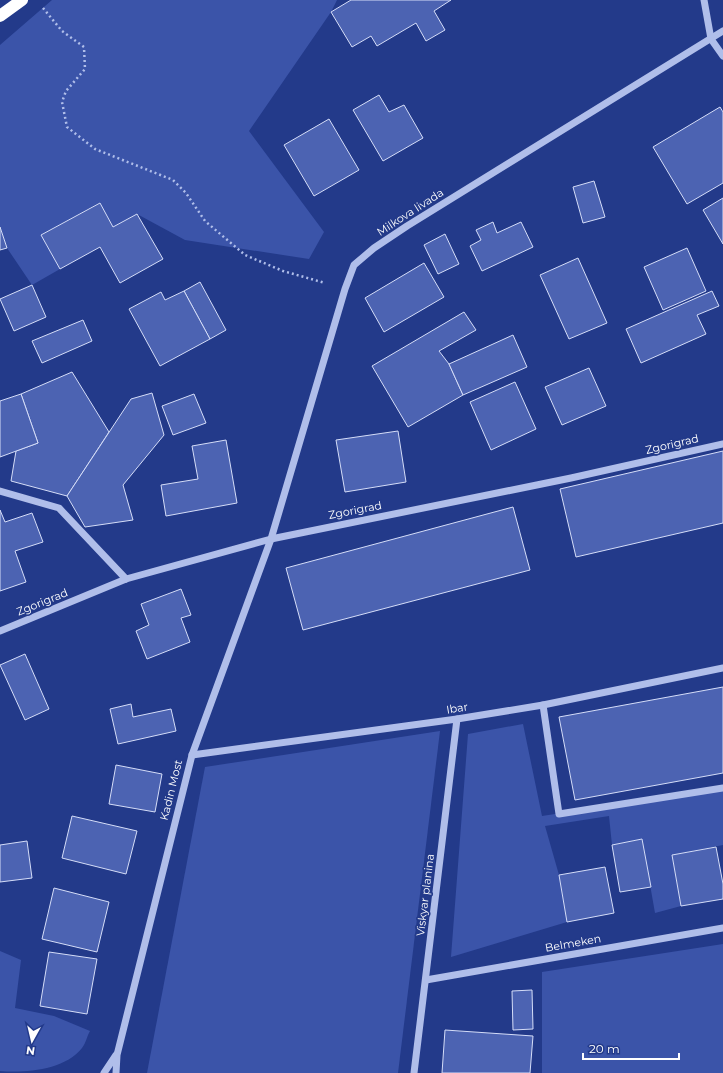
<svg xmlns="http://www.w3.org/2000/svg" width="723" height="1073" font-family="Montserrat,sans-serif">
	<rect width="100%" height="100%" fill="#233a8a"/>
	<g fill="#3b54a9">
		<path d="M 52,0 L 337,0 L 331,12 L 249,131 L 324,232 L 309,259 L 185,240 L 137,214 L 113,227 L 99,203 L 41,235 L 60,269 L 32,285 L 7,248 L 0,227 L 0,45 Z"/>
		<path d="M 523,724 L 542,816 L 723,788 L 723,845 L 672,855 L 681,906 L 655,913 L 642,839 L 612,845 L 609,816 L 545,826 L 559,875 L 567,922 L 451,957 L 468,734 Z"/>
		<path d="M 440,731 L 398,1073 L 147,1073 L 205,767 Z"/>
		<path d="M 723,944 L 723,1073 L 542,1073 L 542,972 Z"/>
		<path d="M 0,951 L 21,960 L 15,1008 L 54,1016 L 90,1031 C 87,1036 86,1043 82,1048 C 65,1070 26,1073 0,1071 Z"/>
	</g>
	<g fill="#4c63b2" stroke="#d5ddf8">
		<path d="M 351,0 L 451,0 L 434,11 L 445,30 L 426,41 L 416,23 L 377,46 L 371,36 L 352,47 L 331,12 Z"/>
		<path d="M 379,95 L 389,112 L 404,105 L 423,138 L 383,161 L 353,110 Z"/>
		<path d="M 720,107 L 723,112 L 723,183 L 687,204 L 653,147 Z"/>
		<path d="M 329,119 L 359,170 L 314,196 L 284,145 Z"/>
		<path d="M 594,181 L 605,217 L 583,223 L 573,187 Z"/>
		<path d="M 723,198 L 723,244 L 703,210 Z"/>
		<path d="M 100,203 L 113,227 L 137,214 L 163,259 L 120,283 L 100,247 L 60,269 L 41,235 Z"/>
		<path d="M 493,222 L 497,233 L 521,222 L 533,247 L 482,271 L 470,246 L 481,240 L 476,230 Z"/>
		<path d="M 0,227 L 7,248 L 0,250 Z"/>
		<path d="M 445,234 L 459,264 L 438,274 L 424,245 Z"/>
		<path d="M 687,248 L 706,291 L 663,310 L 644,267 Z"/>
		<path d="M 578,258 L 607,323 L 569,339 L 540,275 Z"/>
		<path d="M 424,263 L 444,297 L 384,332 L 365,298 Z"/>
		<path d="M 200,282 L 226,330 L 210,339 L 184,291 Z"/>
		<path d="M 32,285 L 46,317 L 14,331 L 0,299 Z"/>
		<path d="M 184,291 L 210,339 L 160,366 L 129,309 L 161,292 L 165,300 Z"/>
		<path d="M 712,291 L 719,306 L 697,315 L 706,334 L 641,363 L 626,329 Z"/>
		<path d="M 464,312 L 476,330 L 439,351 L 449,364 L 463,395 L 408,427 L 372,366 Z"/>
		<path d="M 83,320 L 92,341 L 42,363 L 32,341 Z"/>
		<path d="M 513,335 L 527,367 L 463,395 L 449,364 Z"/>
		<path d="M 589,368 L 606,406 L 562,425 L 545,387 Z"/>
		<path d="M 72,372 L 109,432 L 67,496 L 11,481 L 16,451 L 38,443 L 21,394 Z"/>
		<path d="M 515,382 L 536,429 L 491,450 L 470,402 Z"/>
		<path d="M 152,393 L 164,435 L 123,485 L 133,520 L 85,527 L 67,496 L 131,399 Z"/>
		<path d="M 21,394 L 38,443 L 0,457 L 0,401 Z"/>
		<path d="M 194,394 L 206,423 L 173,435 L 162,406 Z"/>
		<path d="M 398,431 L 406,482 L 345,492 L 336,440 Z"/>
		<path d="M 226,440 L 237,503 L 166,516 L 161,485 L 198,479 L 192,446 Z"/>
		<path d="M 723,451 L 723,523 L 576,557 L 560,489 Z"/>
		<path d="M 513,507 L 530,570 L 303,630 L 286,568 Z"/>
		<path d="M 0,510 L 5,522 L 32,513 L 43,542 L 15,551 L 26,582 L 0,591 Z"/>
		<path d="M 181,589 L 191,615 L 181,618 L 190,642 L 147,659 L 136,631 L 149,625 L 141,604 Z"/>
		<path d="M 25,654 L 49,709 L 25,720 L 0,665 Z"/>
		<path d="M 723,687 L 723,773 L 575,800 L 559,717 Z"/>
		<path d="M 131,704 L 133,717 L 171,709 L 176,731 L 118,744 L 110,709 Z"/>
		<path d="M 116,765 L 162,774 L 155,812 L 109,804 Z"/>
		<path d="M 72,816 L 137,831 L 126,874 L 62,858 Z"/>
		<path d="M 642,839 L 651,887 L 620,892 L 612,845 Z"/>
		<path d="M 27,841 L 32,878 L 0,882 L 0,845 Z"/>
		<path d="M 716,847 L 723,884 L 723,899 L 681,906 L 672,855 Z"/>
		<path d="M 605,867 L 614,913 L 567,922 L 559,875 Z"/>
		<path d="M 54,888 L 109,902 L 97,952 L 42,939 Z"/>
		<path d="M 49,952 L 97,959 L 87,1014 L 40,1006 Z"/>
		<path d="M 532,990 L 533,1029 L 513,1030 L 512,991 Z"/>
		<path d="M 445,1030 L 533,1036 L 530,1073 L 442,1073 Z"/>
	</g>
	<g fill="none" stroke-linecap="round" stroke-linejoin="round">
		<path stroke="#b0beea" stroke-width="2.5" stroke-dasharray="2 3" stroke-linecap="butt" d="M 43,8 L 62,31 L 84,47 L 85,69 L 66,91 L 62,102 L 67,127 L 95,149 L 173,180 L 186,193 L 205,221 L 245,255 L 283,271 L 325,283"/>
		<g stroke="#b0beea" stroke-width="7">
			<path d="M 704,0 L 711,39 L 723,56"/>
			<path d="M 0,491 L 59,508 L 126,579"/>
			<path d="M 0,631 L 126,579 L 271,539 L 571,478 L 723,444"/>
			<path d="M 543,705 L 559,814 L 723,788"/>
			<path d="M 192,755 L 457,719 L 543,705 L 723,668"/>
			<path d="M 426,980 L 723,928"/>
			<path d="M 104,1073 L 116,1055"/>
			<path d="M 116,1073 L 117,1055 L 192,755 L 271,539 L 345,289 L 354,265 L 374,248 L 407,226 L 723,31"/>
			<path d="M 414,1073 L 457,719"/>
		</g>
		<path stroke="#fff" stroke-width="12" d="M 0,16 L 22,0"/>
	</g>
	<g text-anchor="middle" stroke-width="3.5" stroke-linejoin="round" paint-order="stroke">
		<g font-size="11" fill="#fff" stroke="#233a8a">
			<text transform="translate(410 212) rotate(-33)" y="4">Milkova livada</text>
			<text transform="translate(672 444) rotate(-13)" y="4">Zgorigrad</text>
			<text transform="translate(355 510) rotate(-11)" y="4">Zgorigrad</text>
			<text transform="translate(42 602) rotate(-22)" y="4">Zgorigrad</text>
			<text transform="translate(457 708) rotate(-9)" y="4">Ibar</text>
			<text transform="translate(171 790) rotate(-76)" y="4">Kadin Most</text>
			<text transform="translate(425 895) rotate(-83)" y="4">Viskyar planina</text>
			<text transform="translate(573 943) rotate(-10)" y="4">Belmeken</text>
		</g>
	</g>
	<g transform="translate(32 1041) rotate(188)" stroke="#233a8a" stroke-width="3" paint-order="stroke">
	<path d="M0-3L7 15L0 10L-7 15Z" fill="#ffffff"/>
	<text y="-6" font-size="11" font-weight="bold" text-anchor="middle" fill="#ffffff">N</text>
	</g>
	<path d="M583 1053v6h96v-6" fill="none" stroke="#ffffff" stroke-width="2"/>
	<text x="589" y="1053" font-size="12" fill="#ffffff" stroke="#233a8a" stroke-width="3" paint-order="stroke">20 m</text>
</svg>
